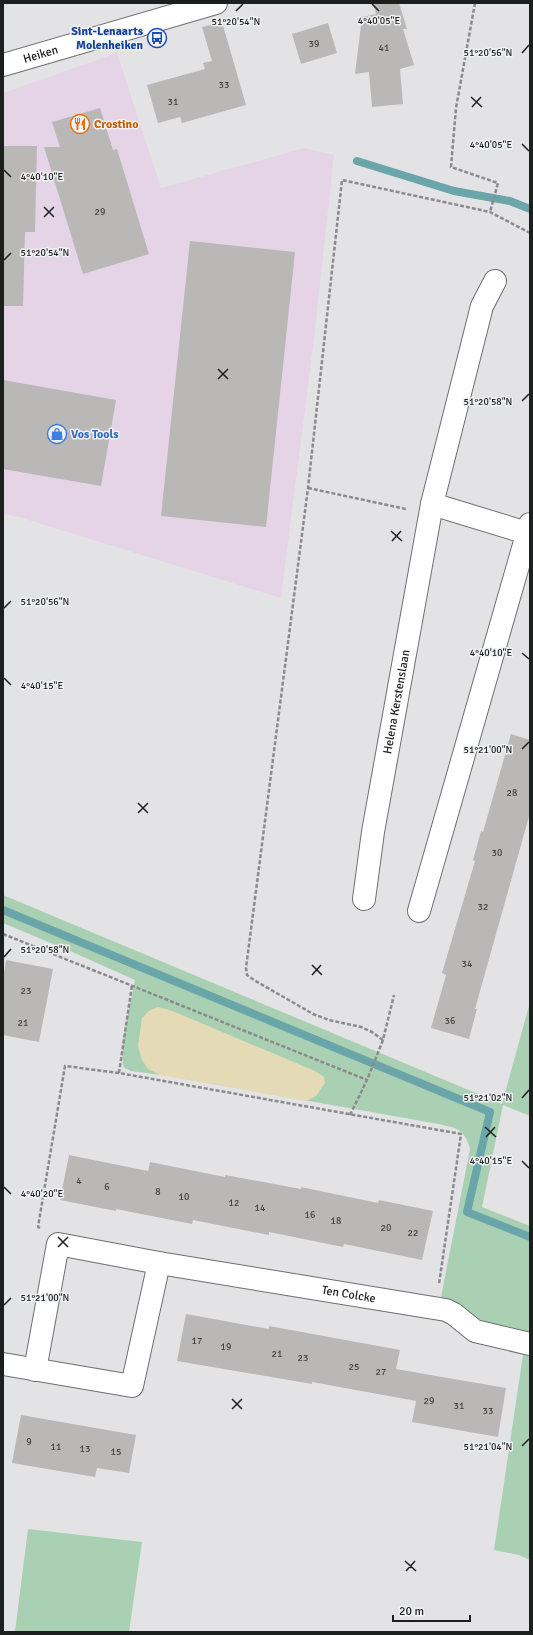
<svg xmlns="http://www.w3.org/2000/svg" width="533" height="1635" font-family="Signika,sans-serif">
	<rect width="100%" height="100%" fill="#e3e3e6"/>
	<path fill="#e4d4e6" d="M 117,53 L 161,188 L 304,148 L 334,155 L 315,330 L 281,598 L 19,517 L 3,514 L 3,93 Z"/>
	<g fill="#aad0b3">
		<path d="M 3,895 L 502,1104 L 530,1002 L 530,1116 L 503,1105 L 482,1207 L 530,1226 L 530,1333 L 485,1323 L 464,1309 L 441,1297 L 470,1149 C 464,1126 454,1128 433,1123 L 168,1076 L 131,1071 L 124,1068 C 118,1047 131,1003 135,980 L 70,951 L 3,923 Z"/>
		<path d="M 523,1355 L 530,1356 L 530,1560 L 519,1555 L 494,1550 Z"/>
		<path d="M 28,1529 L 142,1542 L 129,1632 L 15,1632 Z"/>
	</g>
	<path fill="#e4dab5" d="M 158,1007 L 170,1010 L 315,1071 L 324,1077 L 325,1083 L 316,1096 L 306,1101 L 160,1075 L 148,1069 L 142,1060 L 138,1046 L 142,1018 L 149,1011 Z"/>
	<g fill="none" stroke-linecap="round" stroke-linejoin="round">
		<g stroke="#6aa5a9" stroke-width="8">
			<path d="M 357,161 L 454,191 L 510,201 L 530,209"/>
			<path d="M 3,910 L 490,1112 L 467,1212 L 530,1237"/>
		</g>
	</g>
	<g fill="#bab8b7">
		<path d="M 373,3 L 399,3 L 407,29 L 403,29 L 414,65 L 400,69 L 403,104 L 372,107 L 369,72 L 355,74 L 362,17 L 376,14 Z"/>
		<path d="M 222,22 L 246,105 L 182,123 L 180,117 L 158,123 L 147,85 L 205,69 L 203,63 L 212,61 L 202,27 Z"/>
		<path d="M 328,23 L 337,53 L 301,64 L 292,34 Z"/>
		<path d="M 100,108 L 113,150 L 117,149 L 149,254 L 83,274 L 44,147 L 60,147 L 52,122 Z"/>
		<path d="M 3,146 L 37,146 L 35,232 L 25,232 L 23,306 L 3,306 Z"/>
		<path d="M 190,241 L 295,252 L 266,527 L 161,516 Z"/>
		<path d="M 3,380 L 116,400 L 101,486 L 3,469 Z"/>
		<path d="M 511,734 L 530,740 L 530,813 L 475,1009 L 477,1009 L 469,1039 L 431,1028 L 446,975 L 442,973 L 475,861 L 473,860 L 481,831 L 483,832 Z"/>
		<path d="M 6,960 L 53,969 L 39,1042 L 3,1035 L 3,979 Z"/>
		<path d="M 69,1155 L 148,1171 L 150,1162 L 225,1177 L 225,1175 L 301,1189 L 301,1187 L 378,1203 L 379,1200 L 433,1211 L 422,1260 L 344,1244 L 343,1247 L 269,1232 L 269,1235 L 193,1220 L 192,1224 L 116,1209 L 116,1211 L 60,1200 Z"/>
		<path d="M 186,1314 L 269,1329 L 269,1326 L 400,1350 L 396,1369 L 506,1388 L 498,1437 L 412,1422 L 416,1401 L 312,1382 L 312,1384 L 177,1361 Z"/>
		<path d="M 21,1415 L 136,1435 L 129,1473 L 97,1468 L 95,1477 L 12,1463 Z"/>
	</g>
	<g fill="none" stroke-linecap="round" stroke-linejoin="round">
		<g stroke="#6f6f71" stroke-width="24">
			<g id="minor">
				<path d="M 432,504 L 527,533"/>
				<path id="s1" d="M 364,899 L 373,832 L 432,504 L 482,306 L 495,281"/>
				<path d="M 419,911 L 530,524"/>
				<path id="s2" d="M 3,1364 L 132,1386 L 159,1263 L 446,1310 L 454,1314 L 475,1331 L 530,1344"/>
				<path d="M 35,1370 L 58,1244 L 159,1263"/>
			</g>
		</g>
		<g stroke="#6f6f71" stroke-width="24">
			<g id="secondary">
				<path id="s3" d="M 3,65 L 216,3"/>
			</g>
		</g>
		<g stroke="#8b8b8d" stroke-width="2.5" stroke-dasharray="4 2" stroke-linecap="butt">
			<path d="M 475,3 L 456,108 L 451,167 L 498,183 L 490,212"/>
			<path d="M 308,488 L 406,509"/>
			<path d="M 3,934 L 367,1080"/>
			<path d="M 383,1040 L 372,1032 L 361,1027 L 329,1020 L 313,1014 L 254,980 L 247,975 L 246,968 L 308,488 L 342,180 L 490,212 L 530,233"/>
			<path d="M 119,1073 L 132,985"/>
			<path d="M 350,1115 L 367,1080 L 383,1040 L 394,995"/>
			<path d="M 40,1228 L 38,1227 L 65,1066 L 119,1073 L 461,1134 L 439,1284"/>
		</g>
		<use href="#minor" stroke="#fff" stroke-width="22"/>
		<use href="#secondary" stroke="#fff" stroke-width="22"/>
	</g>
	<path fill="none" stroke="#1d1e1e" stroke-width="1.5" d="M 372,4 L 379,11M 236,11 L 243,4M 522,53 L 529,45M 471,97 L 482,107M 472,107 L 481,97M 522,144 L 529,151M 4,170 L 11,177M 44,207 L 54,217M 44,217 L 54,207M 4,260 L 11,253M 218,369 L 228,379M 218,379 L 228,369M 522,401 L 529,394M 391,531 L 402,541M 392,541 L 401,531M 4,608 L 11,601M 522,653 L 529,659M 4,678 L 11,685M 522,749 L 529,742M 138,803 L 148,813M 138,813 L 148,803M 4,957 L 11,949M 312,965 L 322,975M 312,975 L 321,965M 522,1098 L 529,1090M 485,1127 L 496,1137M 486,1137 L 495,1127M 522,1161 L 529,1168M 4,1187 L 11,1194M 58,1237 L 68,1247M 58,1247 L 68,1237M 4,1305 L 11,1298M 232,1399 L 242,1409M 232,1409 L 242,1399M 522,1446 L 529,1439M 405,1561 L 416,1571M 406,1571 L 415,1561"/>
	<defs>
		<g id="bus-ring" transform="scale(1)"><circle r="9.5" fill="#f0f1f3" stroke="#1a4fb4" stroke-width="1.5"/><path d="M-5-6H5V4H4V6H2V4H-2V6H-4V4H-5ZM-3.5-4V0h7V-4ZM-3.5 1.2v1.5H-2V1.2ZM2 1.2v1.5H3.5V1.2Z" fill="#1a4fb4"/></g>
		<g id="restaurant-ring" transform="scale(1)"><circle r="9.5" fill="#f0f1f3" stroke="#e8710a" stroke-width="1.5"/><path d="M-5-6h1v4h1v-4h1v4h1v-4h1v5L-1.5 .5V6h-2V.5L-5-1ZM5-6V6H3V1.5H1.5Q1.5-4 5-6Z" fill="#e8710a"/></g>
		<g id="shop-ring" transform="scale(1)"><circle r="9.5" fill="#f0f1f3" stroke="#3f7fe0" stroke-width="1.5"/><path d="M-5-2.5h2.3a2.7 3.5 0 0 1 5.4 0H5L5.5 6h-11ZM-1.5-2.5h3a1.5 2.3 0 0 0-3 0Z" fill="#3f7fe0"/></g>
	</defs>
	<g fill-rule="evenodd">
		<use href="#bus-ring" x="157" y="38"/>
		<use href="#restaurant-ring" x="80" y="124"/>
		<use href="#shop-ring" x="57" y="434"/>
	</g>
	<g text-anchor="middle" stroke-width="3" stroke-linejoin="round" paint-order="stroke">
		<g font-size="10" fill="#444">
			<text x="314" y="47">39</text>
			<text x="384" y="51">41</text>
			<text x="224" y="88">33</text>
			<text x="173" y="105">31</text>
			<text x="100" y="215">29</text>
			<text x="512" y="796">28</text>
			<text x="497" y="856">30</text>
			<text x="483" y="910">32</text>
			<text x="467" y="967">34</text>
			<text x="26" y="994">23</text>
			<text x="450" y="1024">36</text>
			<text x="23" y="1026">21</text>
			<text x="79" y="1184">4</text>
			<text x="107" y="1190">6</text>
			<text x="158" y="1195">8</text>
			<text x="184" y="1200">10</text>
			<text x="234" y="1206">12</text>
			<text x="260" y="1211">14</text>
			<text x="310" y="1218">16</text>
			<text x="336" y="1224">18</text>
			<text x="386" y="1231">20</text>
			<text x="413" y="1236">22</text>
			<text x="197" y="1344">17</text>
			<text x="226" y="1350">19</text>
			<text x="277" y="1357">21</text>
			<text x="303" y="1361">23</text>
			<text x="354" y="1370">25</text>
			<text x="381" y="1375">27</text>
			<text x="429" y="1404">29</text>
			<text x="459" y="1409">31</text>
			<text x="488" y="1414">33</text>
			<text x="29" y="1445">9</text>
			<text x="56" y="1450">11</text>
			<text x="85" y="1452">13</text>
			<text x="116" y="1455">15</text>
		</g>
		<g font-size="12" font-weight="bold" fill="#164399" stroke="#f0f1f3" text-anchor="end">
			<text x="143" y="35">Sint-Lenaarts<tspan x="143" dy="14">Molenheiken</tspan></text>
		</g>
		<g font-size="12" fill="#1d1e1e" stroke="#f0f1f3">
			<text dy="4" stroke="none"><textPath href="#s3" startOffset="39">Heiken</textPath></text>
			<text dy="4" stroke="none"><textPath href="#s1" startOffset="200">Helena Kerstenslaan</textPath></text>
			<text dy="4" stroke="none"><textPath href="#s2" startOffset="449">Ten Colcke</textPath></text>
		</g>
		<g font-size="12" font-weight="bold" fill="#c56008" stroke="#f0f1f3" text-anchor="start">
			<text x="94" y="128">Crostino</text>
		</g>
		<g font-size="12" font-weight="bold" fill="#366cbe" stroke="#f0f1f3" text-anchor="start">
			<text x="71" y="438">Vos Tools</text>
		</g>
	</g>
	<g font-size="10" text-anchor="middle" fill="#1d1e1e" stroke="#f0f1f3" stroke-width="3" stroke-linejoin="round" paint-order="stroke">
		<text x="379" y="24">4°40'05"E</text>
		<text x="236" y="25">51°20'54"N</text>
		<text x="488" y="56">51°20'56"N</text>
		<text x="491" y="148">4°40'05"E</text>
		<text x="42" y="180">4°40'10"E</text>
		<text x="45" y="256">51°20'54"N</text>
		<text x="488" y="405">51°20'58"N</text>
		<text x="45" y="605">51°20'56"N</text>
		<text x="491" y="656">4°40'10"E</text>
		<text x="42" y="689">4°40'15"E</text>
		<text x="488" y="753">51°21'00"N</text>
		<text x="45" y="953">51°20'58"N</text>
		<text x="488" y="1101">51°21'02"N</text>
		<text x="491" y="1164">4°40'15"E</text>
		<text x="42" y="1197">4°40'20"E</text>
		<text x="45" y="1301">51°21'00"N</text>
		<text x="488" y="1450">51°21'04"N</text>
	</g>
	<rect width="533" height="1635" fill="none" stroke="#1d1e1e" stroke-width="8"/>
	<path d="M393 1615v6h77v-6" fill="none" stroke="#1d1e1e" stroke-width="2"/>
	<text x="399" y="1615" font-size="12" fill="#1d1e1e" stroke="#f0f1f3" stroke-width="3" paint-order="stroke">20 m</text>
</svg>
